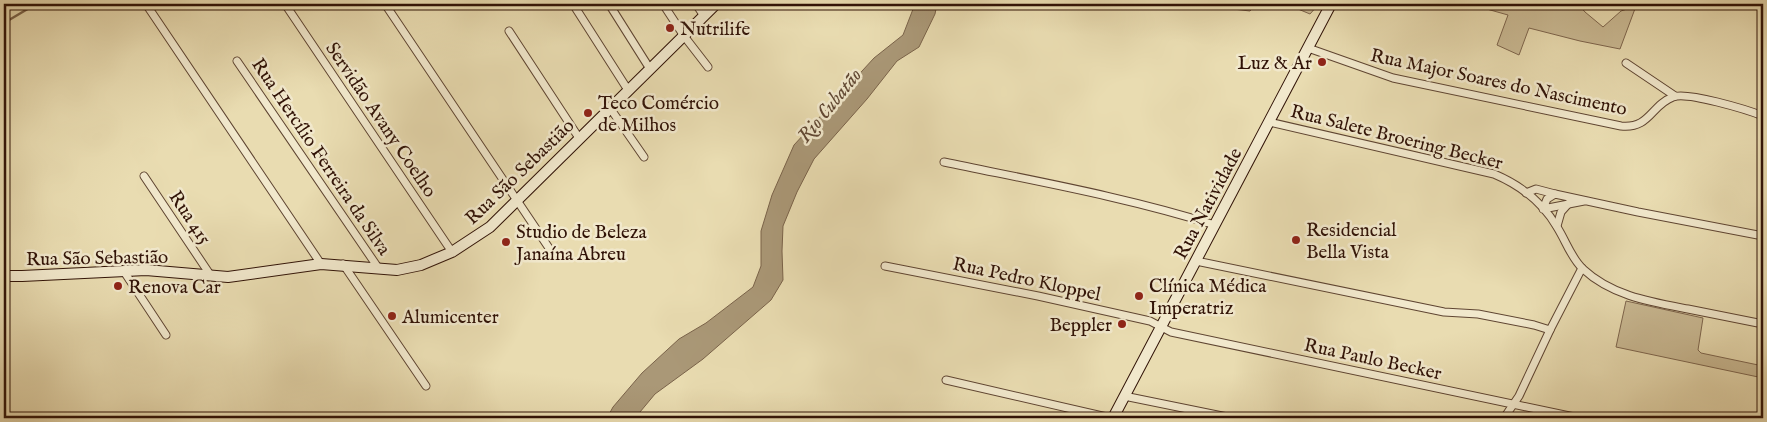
<svg xmlns="http://www.w3.org/2000/svg" width="1767" height="422" font-family="'IM FELL English',serif">
	<rect width="100%" height="100%" fill="#e9dcb1"/>
	<filter id="stains"><feTurbulence type="fractalNoise" baseFrequency=".004" numOctaves="4"/><feColorMatrix values="0 0 0 0 .2 0 0 0 0 .09 0 0 0 0 .02 0 0 0 .5 -.17"/></filter>
	<radialGradient id="worn" r=".72"><stop offset=".6" stop-color="#630" stop-opacity="0"/><stop offset="1" stop-color="#630" stop-opacity=".3"/></radialGradient>
	<g fill="#caba94" stroke="#7e664e">
		<path d="M 1190,4 L 1257,4 L 1250,11 Z"/>
		<path d="M 1286,4 L 1316,4 L 1318,5 L 1310,14 Z"/>
		<path d="M 1469,4 L 1578,4 L 1585,12 L 1603,27 L 1621,11 L 1636,6 L 1620,49 L 1580,41 L 1529,28 L 1519,55 L 1497,45 L 1508,15 Z"/>
		<path d="M 1626,301 L 1703,318 L 1698,350 L 1701,353 L 1763,366 L 1763,378 L 1616,347 Z"/>
	</g>
	<path fill="#aa9877" stroke="#7a634a" d="M 915,4 L 937,4 L 935,14 L 919,47 L 897,61 L 867,99 L 814,159 L 797,192 L 783,226 L 782,251 L 783,280 L 771,300 L 703,359 L 655,394 L 635,418 L 607,418 L 613,407 L 642,373 L 679,339 L 706,323 L 753,287 L 761,266 L 761,231 L 772,195 L 794,145 L 874,58 L 903,35 Z"/>
	<g fill="none" stroke-linecap="round" stroke-linejoin="round">
		<path stroke="#7a634a" stroke-width="2.5" d="M 4,23 L 36,4"/>
		<g stroke="#5f4532" stroke-width="9">
			<g id="street">
				<path d="M 146,4 L 321,264"/>
				<path d="M 285,4 L 452,252"/>
				<path d="M 385,4 L 555,257"/>
				<path d="M 573,4 L 628,90"/>
				<path d="M 609,4 L 650,69"/>
				<path d="M 663,4 L 684,36 L 708,67"/>
				<path d="M 696,4 L 704,16"/>
				<path d="M 509,31 L 579,138"/>
				<path d="M 1308,48 L 1393,78 L 1621,126 C 1650,129 1651,105 1673,97 C 1686,91 1748,110 1763,116"/>
				<path d="M 237,61 L 379,269"/>
				<path d="M 1626,63 L 1675,96"/>
				<path d="M 610,108 L 644,157"/>
				<path d="M 1269,122 L 1494,174 C 1520,185 1543,203 1557,227 C 1566,241 1571,258 1583,269 C 1612,296 1651,302 1688,309 C 1713,314 1738,319 1763,324"/>
				<path d="M 944,162 C 1035,181 1126,197 1215,225"/>
				<path d="M 144,176 L 211,276"/>
				<path d="M 1526,193 L 1536,189 L 1555,194"/>
				<path d="M 1584,201 L 1543,209 L 1547,199 L 1555,194 L 1638,212 L 1763,236"/>
				<path d="M 1557,226 L 1561,212 L 1569,203"/>
				<path d="M 1196,261 L 1444,312 L 1478,314 L 1534,325 L 1550,330 L 1582,268"/>
				<path d="M 343,264 L 426,386"/>
				<path d="M 885,266 L 1038,296 L 1150,321 L 1171,332 L 1579,418"/>
				<path d="M 123,270 L 166,335"/>
				<path d="M 946,380 L 1111,418"/>
				<path d="M 1124,396 L 1232,418"/>
				<path d="M 1504,418 L 1519,396 L 1550,330"/>
			</g>
		</g>
		<g stroke="#311307" stroke-width="12">
			<g id="secondary">
				<path d="M 4,276 L 22,276 L 146,270 L 228,277 L 321,264 L 397,270 L 421,265 L 452,252 L 490,227 L 716,4"/>
				<path d="M 1113,418 L 1331,4"/>
			</g>
		</g>
		<use href="#street" stroke="#f1e8cc" stroke-width="7"/>
		<use href="#secondary" stroke="#f1e8cc" stroke-width="10"/>
	</g>
	<g fill="#8f2418" stroke="#f1e8cc" stroke-width="2">
		<circle cx="670" cy="28" r="5"/>
		<circle cx="1322" cy="62" r="5"/>
		<circle cx="588" cy="113" r="5"/>
		<circle cx="1296" cy="240" r="5"/>
		<circle cx="506" cy="242" r="5"/>
		<circle cx="118" cy="286" r="5"/>
		<circle cx="1139" cy="296" r="5"/>
		<circle cx="392" cy="316" r="5"/>
		<circle cx="1122" cy="324" r="5"/>
	</g>
	<g text-anchor="middle" stroke-width="5" stroke-linejoin="round" paint-order="stroke">
		<g font-size="19" fill="#311307" stroke="#f1e8cc" text-anchor="start">
			<text x="680" y="35">Nutrilife</text>
			<text x="1312" y="69" text-anchor="end">Luz &amp; Ar</text>
			<text x="598" y="109">Teco Comércio<tspan x="598" dy="22">de Milhos</tspan></text>
			<text x="1306" y="236">Residencial<tspan x="1306" dy="22">Bella Vista</tspan></text>
			<text x="516" y="238">Studio de Beleza<tspan x="516" dy="22">Janaína Abreu</tspan></text>
			<text x="1149" y="292">Clínica Médica<tspan x="1149" dy="22">Imperatriz</tspan></text>
			<text x="128" y="293">Renova Car</text>
			<text x="402" y="323">Alumicenter</text>
			<text x="1112" y="331" text-anchor="end">Beppler</text>
		</g>
		<g font-size="19" fill="#311307" stroke="#f1e8cc">
			<text transform="translate(1499 81) rotate(12)" y="7">Rua Major Soares do Nascimento</text>
			<text transform="translate(382 119) rotate(56)" y="7">Servidão Avany Coelho</text>
			<text transform="translate(1397 136) rotate(14)" y="7">Rua Salete Broering Becker</text>
			<text transform="translate(322 156) rotate(56)" y="7">Rua Hercílio Ferreira da Silva</text>
			<text transform="translate(519 171) rotate(-44)" y="7">Rua São Sebastião</text>
			<text transform="translate(1207 203) rotate(-62)" y="7">Rua Natividade</text>
			<text transform="translate(191 217) rotate(56)" y="7">Rua 415</text>
			<text transform="translate(97 257) rotate(-1)" y="7">Rua São Sebastião</text>
			<text transform="translate(1027 278) rotate(12)" y="7">Rua Pedro Kloppel</text>
			<text transform="translate(1373 358) rotate(12)" y="7">Rua Paulo Becker</text>
		</g>
		<g font-size="20" font-style="italic" fill="#614834" stroke="#f1e8cc">
			<text transform="translate(829 105) rotate(-51)" y="7">Rio Cubatão</text>
		</g>
	</g>
	<rect width="1767" height="422" fill="none" stroke="#e9dcb1" stroke-width="20"/>
	<rect x="5" y="5" width="1757" height="412" fill="none" stroke="#311307" stroke-width="2.5"/>
	<rect x="10" y="10" width="1747" height="402" fill="none" stroke="#311307"/>
	<rect width="100%" height="100%" filter="url(#stains)"/>
	<rect width="100%" height="100%" fill="url(#worn)"/>
</svg>
